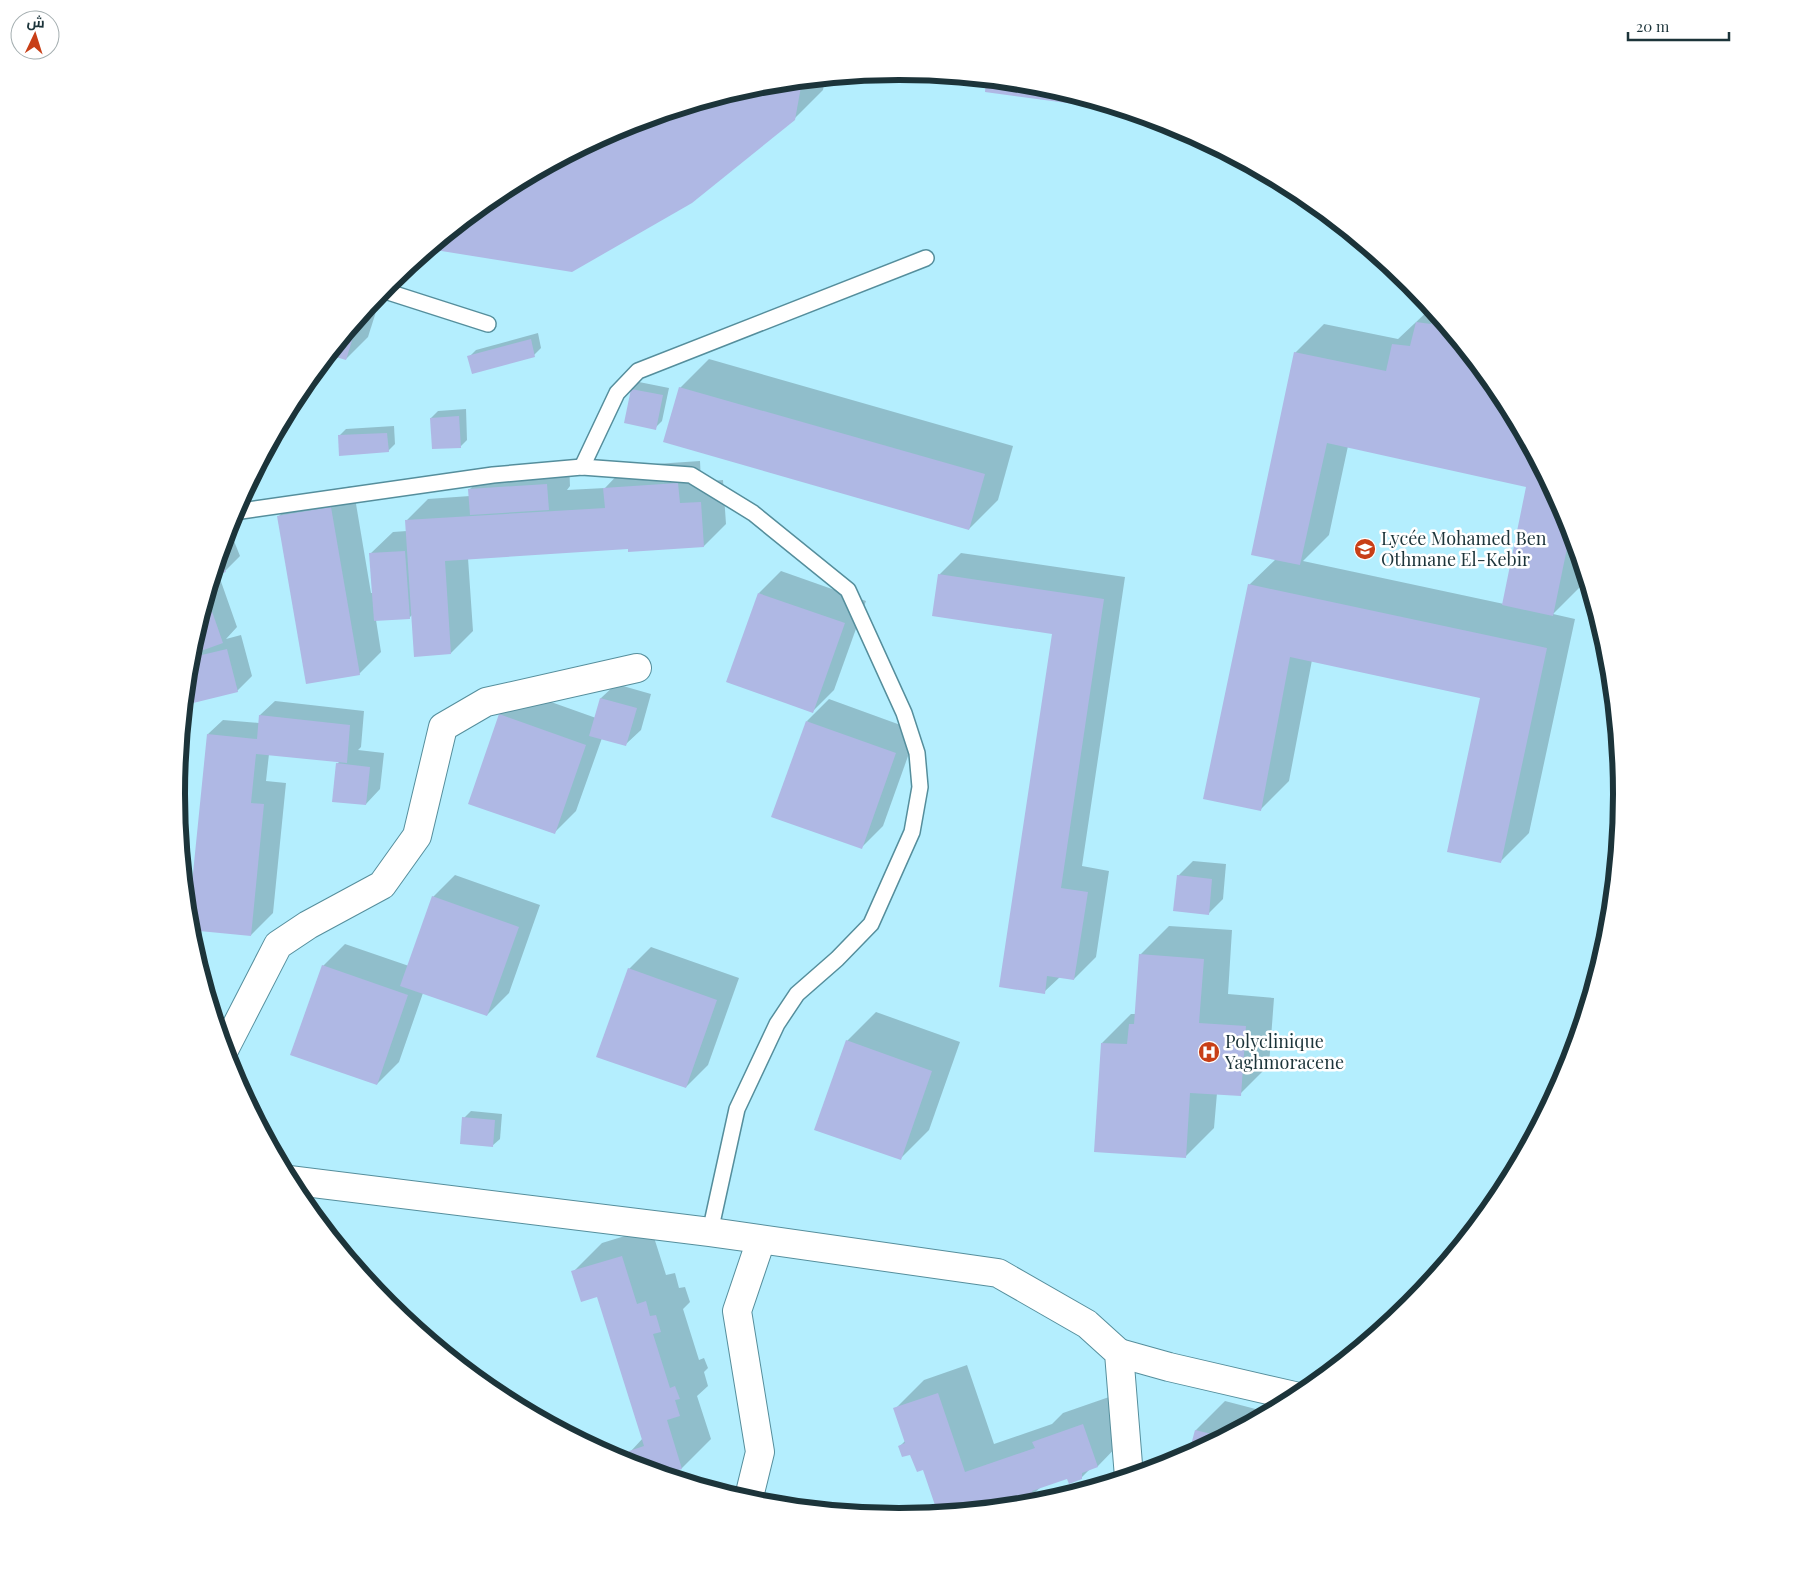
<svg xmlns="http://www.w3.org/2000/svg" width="1798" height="1589" font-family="'Playfair Display',Cairo,serif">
	<rect width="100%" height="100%" fill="#b4eefe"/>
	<g fill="#0003" fill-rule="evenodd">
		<path d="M 825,79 L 823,90 L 794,119 L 758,85 Z"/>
		<path d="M 988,80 L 1040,85 L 1119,109 L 986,91 Z"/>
		<path d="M 375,298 L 380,299 L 368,337 L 346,359 L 330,354 Z"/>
		<path d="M 1431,308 L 1501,393 L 1567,518 L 1584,573 L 1581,586 L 1553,614 L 1575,619 L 1529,833 L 1500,862 L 1482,697 L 1312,660 L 1289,781 L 1260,810 L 1249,585 L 1276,559 L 1295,353 L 1324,324 L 1398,339 ZM 1348,446 L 1528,486 L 1504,604 L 1303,561 L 1329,535 Z"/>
		<path d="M 538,333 L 541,348 L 534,355 L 469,357 L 476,350 Z"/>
		<path d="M 709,359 L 1013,446 L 998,500 L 969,529 L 680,388 Z"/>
		<path d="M 639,382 L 669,388 L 662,421 L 655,428 L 626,422 L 632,389 Z"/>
		<path d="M 466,409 L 467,440 L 460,447 L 431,418 L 438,411 Z"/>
		<path d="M 394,426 L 395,444 L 388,451 L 339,436 L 346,429 Z"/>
		<path d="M 700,461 L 701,482 L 723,480 L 726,524 L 704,546 L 629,548 L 468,558 L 473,631 L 451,653 L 412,615 L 409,618 L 376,620 L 381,652 L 359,674 L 278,517 L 300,495 L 353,486 L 371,593 L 373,593 L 370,554 L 393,532 L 407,531 L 406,521 L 428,499 L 470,496 L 470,489 L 492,467 L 569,462 L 570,486 L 567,490 L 605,488 L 626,466 Z"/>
		<path d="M 228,526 L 240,556 L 225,571 L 218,573 L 237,627 L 226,639 L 241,635 L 252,676 L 237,691 L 185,704 L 190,653 Z"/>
		<path d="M 961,553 L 1125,577 L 1082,866 L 1109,871 L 1096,957 L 1074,979 L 1060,977 L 1044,992 L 1053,633 L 939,575 Z"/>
		<path d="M 781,571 L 866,601 L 834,690 L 812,712 L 759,593 Z"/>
		<path d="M 616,684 L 651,694 L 641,730 L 626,744 L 602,738 L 576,811 L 554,833 L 469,803 L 500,714 L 523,692 L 596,718 L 601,698 Z"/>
		<path d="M 829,699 L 917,731 L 883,826 L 861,848 L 807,721 Z"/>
		<path d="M 275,701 L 364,711 L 361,747 L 358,750 L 384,753 L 380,789 L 366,804 L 337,764 L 340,761 L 269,754 L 266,781 L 286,783 L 273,913 L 251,935 L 208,734 L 223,720 L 259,723 L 260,715 Z"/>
		<path d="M 1193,861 L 1226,864 L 1223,899 L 1208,914 L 1178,876 Z"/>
		<path d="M 455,875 L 540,905 L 509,993 L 487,1015 L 423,993 L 399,1062 L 377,1084 L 323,966 L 345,944 L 409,966 L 433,897 Z"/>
		<path d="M 1169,926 L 1232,930 L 1228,994 L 1274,998 L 1269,1065 L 1240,1094 L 1217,1093 L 1214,1128 L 1185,1157 L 1102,1043 L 1131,1014 L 1136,1014 L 1140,955 Z"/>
		<path d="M 651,947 L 739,978 L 708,1065 L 686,1087 L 629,969 Z"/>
		<path d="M 876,1012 L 960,1042 L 929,1130 L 900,1159 L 847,1041 Z"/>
		<path d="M 471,1111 L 502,1114 L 500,1139 L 492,1146 L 464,1118 Z"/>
		<path d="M 651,1228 L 666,1275 L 675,1273 L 679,1288 L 685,1287 L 690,1302 L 683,1309 L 699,1360 L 704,1358 L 708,1368 L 704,1372 L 708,1386 L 697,1396 L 711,1439 L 682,1468 L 661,1474 L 636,1467 L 631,1451 L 643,1438 L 598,1296 L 573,1272 L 602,1243 Z"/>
		<path d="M 425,1333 L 428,1339 L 422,1334 Z"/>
		<path d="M 967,1365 L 994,1444 L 1052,1424 L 1063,1413 L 1112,1396 L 1126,1437 L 1098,1466 L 1091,1468 L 1081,1478 L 1067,1477 L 1041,1487 L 1019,1506 L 1009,1507 L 1008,1504 L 990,1509 L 988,1504 L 970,1511 L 939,1514 L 923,1468 L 911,1453 L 900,1446 L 906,1440 L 895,1409 L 924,1380 Z"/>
		<path d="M 1225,1401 L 1267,1412 L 1273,1406 L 1280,1407 L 1180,1460 L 1192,1448 L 1196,1430 Z"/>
	</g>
	<g fill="#afb8e4">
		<path d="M 986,80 L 1040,85 L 1120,110 L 985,92 Z"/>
		<path d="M 802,81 L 795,120 L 692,203 L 572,272 L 429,249 L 497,193 L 622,126 L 758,85 Z"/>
		<path d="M 1434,312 L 1501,393 L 1567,518 L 1571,529 L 1553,616 L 1502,605 L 1526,487 L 1327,443 L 1300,565 L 1251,555 L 1294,352 L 1386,371 L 1392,344 L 1410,346 L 1416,322 L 1431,324 Z"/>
		<path d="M 357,321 L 358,321 L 346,360 L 329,355 Z"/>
		<path d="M 531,339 L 535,357 L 472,374 L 467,356 Z"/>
		<path d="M 679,387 L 985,474 L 969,530 L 663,442 Z"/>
		<path d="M 631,389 L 663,395 L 656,430 L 624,423 Z"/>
		<path d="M 459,416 L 461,448 L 432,449 L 430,418 Z"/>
		<path d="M 387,433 L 389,452 L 339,456 L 338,435 Z"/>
		<path d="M 678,483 L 680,503 L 701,502 L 704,547 L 628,552 L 628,549 L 445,561 L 451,654 L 414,657 L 405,520 L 605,508 L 603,488 Z"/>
		<path d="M 547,484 L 549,510 L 470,515 L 468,489 Z"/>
		<path d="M 331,507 L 360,675 L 306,684 L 277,516 Z"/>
		<path d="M 405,551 L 410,619 L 374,621 L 369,553 Z"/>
		<path d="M 219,555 L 226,572 L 213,576 Z"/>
		<path d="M 938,574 L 1104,599 L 1061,888 L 1088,892 L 1074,980 L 1047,976 L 1045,994 L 999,987 L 1052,634 L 932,616 Z"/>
		<path d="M 1248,584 L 1547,648 L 1501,863 L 1447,852 L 1480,698 L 1290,657 L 1261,811 L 1203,799 Z"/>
		<path d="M 758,593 L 845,623 L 813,713 L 726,682 Z"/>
		<path d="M 207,597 L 223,643 L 190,655 L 190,653 Z"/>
		<path d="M 227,649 L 238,692 L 185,705 L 189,658 Z"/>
		<path d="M 600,698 L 637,708 L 626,746 L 589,736 Z"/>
		<path d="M 499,714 L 586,745 L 555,834 L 468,804 Z"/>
		<path d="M 259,715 L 350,725 L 347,763 L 256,754 L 251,803 L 264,804 L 251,936 L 189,930 L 188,923 L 207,734 L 257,739 Z"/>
		<path d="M 806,721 L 896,753 L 862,849 L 771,817 Z"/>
		<path d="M 336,763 L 370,767 L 366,805 L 332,802 Z"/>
		<path d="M 1177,875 L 1212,879 L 1209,915 L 1173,911 Z"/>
		<path d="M 432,896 L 519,927 L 487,1016 L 400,986 Z"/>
		<path d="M 1139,954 L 1204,959 L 1199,1023 L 1246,1026 L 1241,1096 L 1190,1093 L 1186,1158 L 1094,1152 L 1101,1043 L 1127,1044 L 1129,1024 L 1134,1024 Z"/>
		<path d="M 322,965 L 408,995 L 377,1085 L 290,1055 Z"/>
		<path d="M 628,968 L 717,1000 L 686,1088 L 596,1057 Z"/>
		<path d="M 846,1040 L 932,1071 L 901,1160 L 814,1130 Z"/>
		<path d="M 462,1117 L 495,1120 L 493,1147 L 460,1144 Z"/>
		<path d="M 622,1256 L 637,1304 L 646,1301 L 650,1316 L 656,1315 L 661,1332 L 653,1334 L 670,1388 L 675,1386 L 680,1399 L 675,1400 L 680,1416 L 667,1420 L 682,1469 L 663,1475 L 634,1466 L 629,1451 L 644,1446 L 597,1297 L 581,1302 L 571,1271 Z"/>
		<path d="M 938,1393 L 965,1472 L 1035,1448 L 1032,1442 L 1083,1424 L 1098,1467 L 1082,1473 L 1082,1479 L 1069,1484 L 1067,1479 L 1032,1491 L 1034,1496 L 1018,1501 L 1019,1506 L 1008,1507 L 1007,1506 L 988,1509 L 987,1506 L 975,1510 L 938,1514 L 923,1470 L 917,1472 L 910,1455 L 902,1457 L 898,1446 L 905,1443 L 893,1408 Z"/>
		<path d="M 1195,1430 L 1224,1437 L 1188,1456 Z"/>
	</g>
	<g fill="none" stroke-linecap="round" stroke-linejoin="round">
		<g stroke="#558e9c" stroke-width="18">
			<g id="lane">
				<path d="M 382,290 L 488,324"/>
				<path d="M 582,467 L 617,393 L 638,371 L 926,258"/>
				<path d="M 234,512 L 493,475 L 582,467 L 691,475 L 753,513 L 848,590 L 904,713 L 917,753 L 920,787 L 912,832 L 871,924 L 837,959 L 797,994 L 777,1024 L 737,1109 L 710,1232"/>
			</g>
		</g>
		<g stroke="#558e9c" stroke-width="30">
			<g id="street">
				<path d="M 224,1050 L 278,945 L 308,925 L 382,885 L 417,836 L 443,727 L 486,702 L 637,668"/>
				<path d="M 289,1180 L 710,1232 L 998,1273 L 1087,1324 L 1119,1353 L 1129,1477"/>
				<path d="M 1119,1353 L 1169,1367 L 1299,1397"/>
				<path d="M 748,1501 L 760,1452 L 737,1311 L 761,1240"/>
			</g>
		</g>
		<use href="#lane" stroke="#fff" stroke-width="15"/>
		<use href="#street" stroke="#fff" stroke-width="28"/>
	</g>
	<defs>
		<g id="school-disc" transform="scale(1.125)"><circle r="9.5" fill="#c83f17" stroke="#fff"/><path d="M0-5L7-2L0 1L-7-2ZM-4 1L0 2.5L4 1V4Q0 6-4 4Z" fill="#fff"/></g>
		<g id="hospital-disc" transform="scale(1.125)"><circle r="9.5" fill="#c83f17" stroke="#fff"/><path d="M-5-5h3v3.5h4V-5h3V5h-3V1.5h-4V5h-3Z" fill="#fff"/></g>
	</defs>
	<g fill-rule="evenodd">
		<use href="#school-disc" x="1365" y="549"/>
		<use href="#hospital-disc" x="1209" y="1052"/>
	</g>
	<g text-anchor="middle" stroke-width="5" stroke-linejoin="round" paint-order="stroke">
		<g font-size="18" fill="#1c343a" stroke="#fff" text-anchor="start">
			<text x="1381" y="545">Lycée Mohamed Ben<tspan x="1381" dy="21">Othmane El-Kebir</tspan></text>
			<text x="1225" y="1048">Polyclinique<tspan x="1225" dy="21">Yaghmoracene</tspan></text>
		</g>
	</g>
	<path d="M0 0H1798V1589H0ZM185 794a714 714 0 1 1 1428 0a714 714 0 1 1-1428 0Z" fill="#fff" fill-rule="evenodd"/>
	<path fill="none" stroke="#1c343a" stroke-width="6" d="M185 794a714 714 0 1 1 1428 0a714 714 0 1 1-1428 0Z"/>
	<g transform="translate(35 35) rotate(4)"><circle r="24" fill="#ffffff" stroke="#a4aeb0"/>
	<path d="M0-4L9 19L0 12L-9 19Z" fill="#c83f17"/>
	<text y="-8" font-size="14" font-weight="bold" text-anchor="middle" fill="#1c343a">ش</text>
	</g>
	<path d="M1628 32v8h101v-8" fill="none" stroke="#1c343a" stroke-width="2.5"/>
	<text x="1636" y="32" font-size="15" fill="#1c343a" stroke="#ffffff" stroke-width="4" paint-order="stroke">20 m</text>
</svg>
